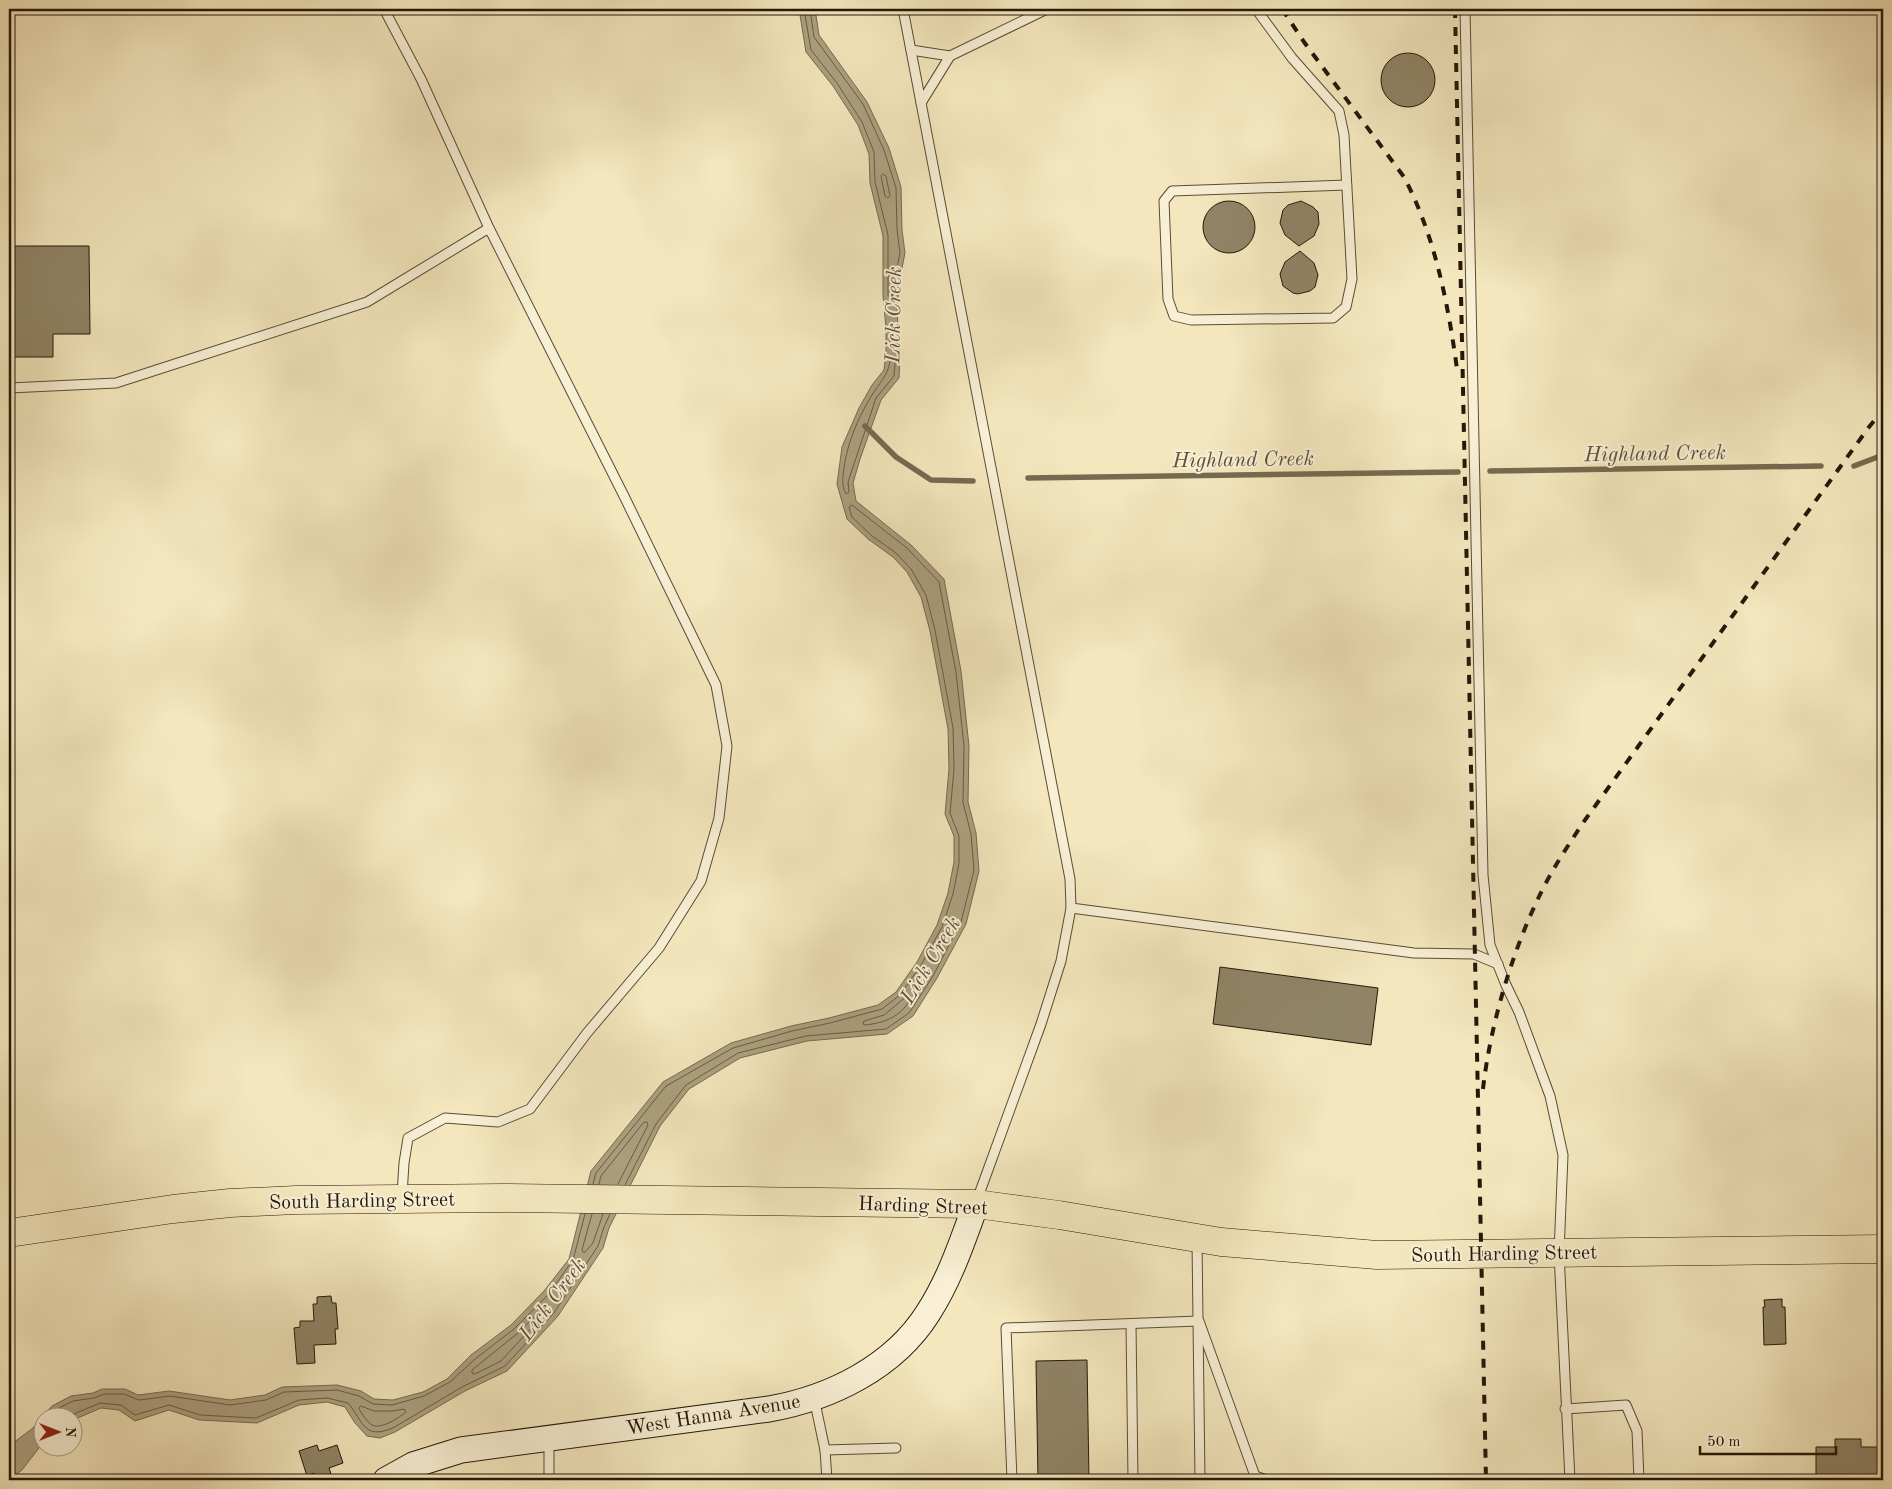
<svg xmlns="http://www.w3.org/2000/svg" width="1892" height="1489" font-family="'Old Standard TT',serif">
	<rect width="100%" height="100%" fill="#f4e7bd"/>
	<filter id="stains"><feTurbulence type="fractalNoise" baseFrequency=".004" numOctaves="4"/><feColorMatrix values="0 0 0 0 .2 0 0 0 0 .09 0 0 0 0 .02 0 0 0 .5 -.17"/></filter>
	<radialGradient id="worn" r=".72"><stop offset=".6" stop-color="#630" stop-opacity="0"/><stop offset="1" stop-color="#630" stop-opacity=".3"/></radialGradient>
	<g fill="#ada180" stroke="#766a50">
		<path d="M 799,9 L 815,9 L 819,35 L 867,102 L 889,148 L 901,187 L 902,230 L 905,253 L 899,283 L 897,312 L 900,355 L 899,378 L 881,400 L 860,459 L 853,483 L 856,501 L 911,545 L 944,579 L 961,671 L 969,746 L 968,802 L 976,833 L 979,871 L 966,924 L 937,978 L 913,1016 L 887,1034 L 807,1041 L 740,1058 L 689,1089 L 660,1126 L 609,1228 L 603,1248 L 558,1316 L 507,1371 L 465,1391 L 395,1432 L 380,1438 L 367,1436 L 355,1423 L 345,1407 L 327,1402 L 299,1405 L 257,1423 L 199,1420 L 169,1410 L 135,1421 L 119,1410 L 101,1408 L 73,1420 L 72,1416 L 43,1416 L 52,1406 L 71,1396 L 93,1393 L 102,1389 L 125,1389 L 138,1395 L 169,1391 L 230,1400 L 265,1395 L 282,1387 L 337,1385 L 361,1391 L 374,1399 L 393,1400 L 423,1392 L 447,1379 L 471,1355 L 511,1325 L 544,1291 L 569,1259 L 591,1171 L 663,1082 L 731,1043 L 791,1026 L 829,1018 L 878,1005 L 896,992 L 917,962 L 937,925 L 948,893 L 954,862 L 954,836 L 945,814 L 949,769 L 948,729 L 930,631 L 921,597 L 907,572 L 893,557 L 868,539 L 847,519 L 837,484 L 842,447 L 859,408 L 872,385 L 884,370 L 886,352 L 886,328 L 883,296 L 883,236 L 870,183 L 869,154 L 858,125 L 833,86 L 806,52 Z"/>
		<path d="M 42,1417 L 42,1444 L 22,1470 L 9,1480 L 9,1446 L 33,1428 Z"/>
	</g>
	<g fill="none" stroke-linecap="round" stroke-linejoin="round">
		<g stroke="#685c44" stroke-width="1">
			<path d="M 804,9 L 811,50 L 837,83 L 862,122 L 874,152 L 875,182 L 888,235 L 888,295 L 891,299 L 893,297 L 894,282 L 900,253 L 897,230 L 896,188 L 884,150 L 863,104 L 814,37 L 810,9"/>
			<path d="M 883,174 L 886,176 L 890,196 L 888,198 L 885,196 L 881,176 Z"/>
			<path d="M 893,361 L 895,363 L 894,376 L 876,398 L 848,482 L 849,492 L 846,494 C 841,485 843,477 844,467 C 848,441 858,418 872,395 C 880,382 887,377 890,362 Z"/>
			<path d="M 906,997 L 909,997 L 910,1000 C 900,1017 884,1023 865,1025 L 863,1024 L 864,1021 L 884,1015 Z"/>
			<path d="M 593,1184 L 596,1173 L 666,1086 L 733,1048 L 792,1031 L 830,1023 L 882,1009 L 900,995 L 921,965 L 942,927 L 953,894 L 959,863 L 959,836 L 950,813 L 954,769 L 953,728 L 935,630 L 926,595 L 911,569 L 896,553 L 872,536 L 852,517 L 849,507 L 852,505 L 908,549 L 939,582 L 956,672 L 964,746 L 963,802 L 971,834 L 974,870 L 961,922 L 933,976 L 909,1013 L 886,1029 L 806,1036 L 738,1053 L 686,1085 L 656,1124 L 625,1185"/>
			<path d="M 599,1184 L 601,1176 L 644,1122 L 647,1122 L 648,1125 L 618,1184"/>
			<path d="M 592,1214 L 582,1250 L 584,1253 L 593,1243 L 603,1214"/>
			<path d="M 545,1307 L 547,1308 L 547,1311 L 501,1361 L 475,1374 L 472,1373 L 472,1370 L 518,1333 Z"/>
			<path d="M 361,1406 L 374,1411 L 393,1411 L 404,1409 L 406,1412 C 400,1417 381,1430 372,1425 C 367,1422 362,1414 359,1409 Z"/>
			<path d="M 49,1416 L 55,1410 L 73,1401 L 94,1398 L 104,1394 L 124,1394 L 139,1400 L 170,1396 L 230,1405 L 266,1400 L 284,1392 L 337,1390 L 359,1396 L 373,1404 L 392,1405 L 424,1396 L 450,1382 L 475,1359 L 514,1329 L 548,1295 L 573,1260 L 585,1214"/>
			<path d="M 69,1416 L 100,1403 L 121,1405 L 135,1415 L 169,1405 L 200,1415 L 256,1418 L 299,1400 L 327,1398 L 348,1403 C 364,1422 363,1440 393,1428 L 462,1387 L 505,1366 L 554,1313 L 598,1246 L 604,1227 L 610,1214"/>
		</g>
		<g stroke="#766a50" stroke-width="5.5">
			<path d="M 865,426 L 896,457 L 931,480 L 973,481"/>
			<path d="M 1854,466 L 1883,455"/>
			<path d="M 1490,471 L 1821,466"/>
			<path d="M 1028,478 L 1458,472"/>
		</g>
	</g>
	<g fill="#908467" stroke="#241809">
		<circle cx="1408" cy="80" r="27"/>
		<circle cx="1229" cy="227" r="26"/>
		<path d="M 1301,201 L 1313,207 L 1318,212 L 1319,224 L 1314,236 L 1299,246 L 1285,235 L 1280,223 L 1283,210 L 1288,205 Z"/>
		<path d="M 9,246 L 89,246 L 90,334 L 53,334 L 53,357 L 9,357 Z"/>
		<path d="M 1300,251 L 1314,263 L 1318,275 L 1315,287 L 1310,291 L 1298,294 L 1293,293 L 1283,286 L 1280,274 L 1285,262 Z"/>
		<path d="M 1220,967 L 1378,988 L 1371,1045 L 1213,1024 Z"/>
		<path d="M 331,1296 L 332,1303 L 336,1303 L 338,1329 L 335,1329 L 336,1344 L 314,1345 L 315,1363 L 297,1364 L 294,1328 L 300,1327 L 300,1321 L 314,1321 L 313,1304 L 317,1304 L 317,1297 Z"/>
		<path d="M 1782,1299 L 1782,1307 L 1785,1307 L 1786,1344 L 1764,1345 L 1763,1307 L 1765,1307 L 1764,1300 Z"/>
		<path d="M 1087,1360 L 1089,1480 L 1038,1480 L 1036,1361 Z"/>
		<path d="M 1835,1439 L 1861,1439 L 1861,1447 L 1883,1447 L 1883,1478 L 1860,1478 L 1860,1480 L 1816,1480 L 1816,1447 L 1835,1447 Z"/>
		<path d="M 317,1445 L 319,1451 L 337,1445 L 343,1463 L 329,1468 L 331,1474 L 316,1479 L 314,1473 L 307,1476 L 299,1451 Z"/>
	</g>
	<g fill="none" stroke-linecap="round" stroke-linejoin="round">
		<g stroke="#584c36" stroke-width="11">
			<g id="service">
				<path d="M 384,9 L 421,79 L 489,228"/>
				<path d="M 903,9 L 1070,879 L 1071,908 L 1061,961 L 1041,1024 L 977,1200"/>
				<path d="M 1256,9 L 1292,58 L 1339,111 L 1344,135 L 1352,279 L 1346,307 L 1333,318 L 1191,320 L 1174,316 L 1168,299 L 1164,201 L 1172,191 L 1347,185"/>
				<path d="M 1465,9 L 1483,875 L 1490,945 L 1506,985 L 1519,1012 L 1550,1096 L 1563,1155 L 1559,1253 L 1570,1480"/>
				<path d="M 911,50 L 950,56"/>
				<path d="M 921,103 L 950,56 L 1047,9"/>
				<path d="M 9,388 L 116,383 L 367,302 L 489,228 L 625,498 L 716,685 L 727,746 L 719,818 L 701,881 L 659,948 L 587,1033 L 530,1109 L 498,1122 L 445,1118 L 408,1138 L 404,1163 L 402,1195"/>
				<path d="M 1071,908 L 1414,953 L 1474,954 L 1498,964"/>
				<path d="M 1197,1241 L 1200,1480"/>
				<path d="M 1131,1324 L 1133,1480"/>
				<path d="M 814,1398 L 825,1450 L 827,1480"/>
				<path d="M 1565,1409 L 1626,1405 L 1637,1431 L 1639,1480"/>
				<path d="M 549,1440 L 549,1480"/>
				<path d="M 825,1450 L 896,1448"/>
				<path d="M 1255,1476 L 1267,1480"/>
				<path d="M 1012,1480 L 1006,1328 L 1199,1321 L 1255,1476"/>
			</g>
		</g>
		<g stroke="#241809" stroke-width="27">
			<path id="secondary" d="M 386,1480 L 413,1465 L 461,1450 L 769,1409 C 831,1398 894,1367 928,1313 C 950,1279 962,1242 976,1204"/>
		</g>
		<g stroke="#241809" stroke-width="29">
			<path id="primary" d="M 9,1233 L 173,1209 L 230,1203 L 296,1200 L 503,1198 L 976,1204 L 1059,1215 L 1221,1242 L 1377,1255 L 1883,1249"/>
		</g>
		<use href="#service" stroke="#f8efd4" stroke-width="9"/>
		<use href="#secondary" stroke="#f8efd4" stroke-width="25"/>
		<use href="#primary" stroke="#f4e7bd" stroke-width="28"/>
		<g stroke="#241809" stroke-width="4" stroke-dasharray="9 9" stroke-linecap="butt">
			<path d="M 1282,9 L 1304,42 L 1404,177 C 1435,236 1448,303 1457,369"/>
			<path d="M 1455,9 L 1486,1480"/>
			<path d="M 1483,1089 C 1491,1017 1519,927 1556,865 C 1565,850 1575,835 1585,820 L 1869,427 L 1883,410"/>
		</g>
	</g>
	<g text-anchor="middle" stroke-width="4" stroke-linejoin="round" paint-order="stroke">
		<g font-size="20" fill="#241809" stroke="#f8efd4">
			<text transform="translate(362 1200) rotate(-1)" y="7">South Harding Street</text>
			<text transform="translate(923 1205) rotate(2)" y="7">Harding Street</text>
			<text transform="translate(1504 1253) rotate(-1)" y="7">South Harding Street</text>
			<text transform="translate(713 1414) rotate(-9)" y="7">West Hanna Avenue</text>
		</g>
		<g font-size="21" font-style="italic" fill="#5b4f39" stroke="#f8efd4">
			<text transform="translate(893 315) rotate(-89)" y="7">Lick Creek</text>
			<text transform="translate(1655 453) rotate(-1)" y="7">Highland Creek</text>
			<text transform="translate(1243 459) rotate(-1)" y="7">Highland Creek</text>
			<text transform="translate(930 960) rotate(-59)" y="7">Lick Creek</text>
			<text transform="translate(552 1299) rotate(-53)" y="7">Lick Creek</text>
		</g>
	</g>
	<rect width="1892" height="1489" fill="none" stroke="#f4e7bd" stroke-width="30"/>
	<rect x="10" y="10" width="1872" height="1469" fill="none" stroke="#241809" stroke-width="2.5"/>
	<rect x="15" y="15" width="1862" height="1459" fill="none" stroke="#241809"/>
	<g transform="translate(58 1432) rotate(90)"><circle r="24" fill="#f8efd4" stroke="#a39983"/>
	<path d="M0-4L9 19L0 12L-9 19Z" fill="#8f2418"/>
	<text y="-8" font-size="14" font-weight="bold" text-anchor="middle" fill="#241809">N</text>
	</g>
	<path d="M1700 1446v8h136v-8" fill="none" stroke="#241809" stroke-width="2.5"/>
	<text x="1707" y="1446" font-size="15" fill="#241809" stroke="#f8efd4" stroke-width="4" paint-order="stroke">50 m</text>
	<rect width="100%" height="100%" filter="url(#stains)"/>
	<rect width="100%" height="100%" fill="url(#worn)"/>
</svg>
